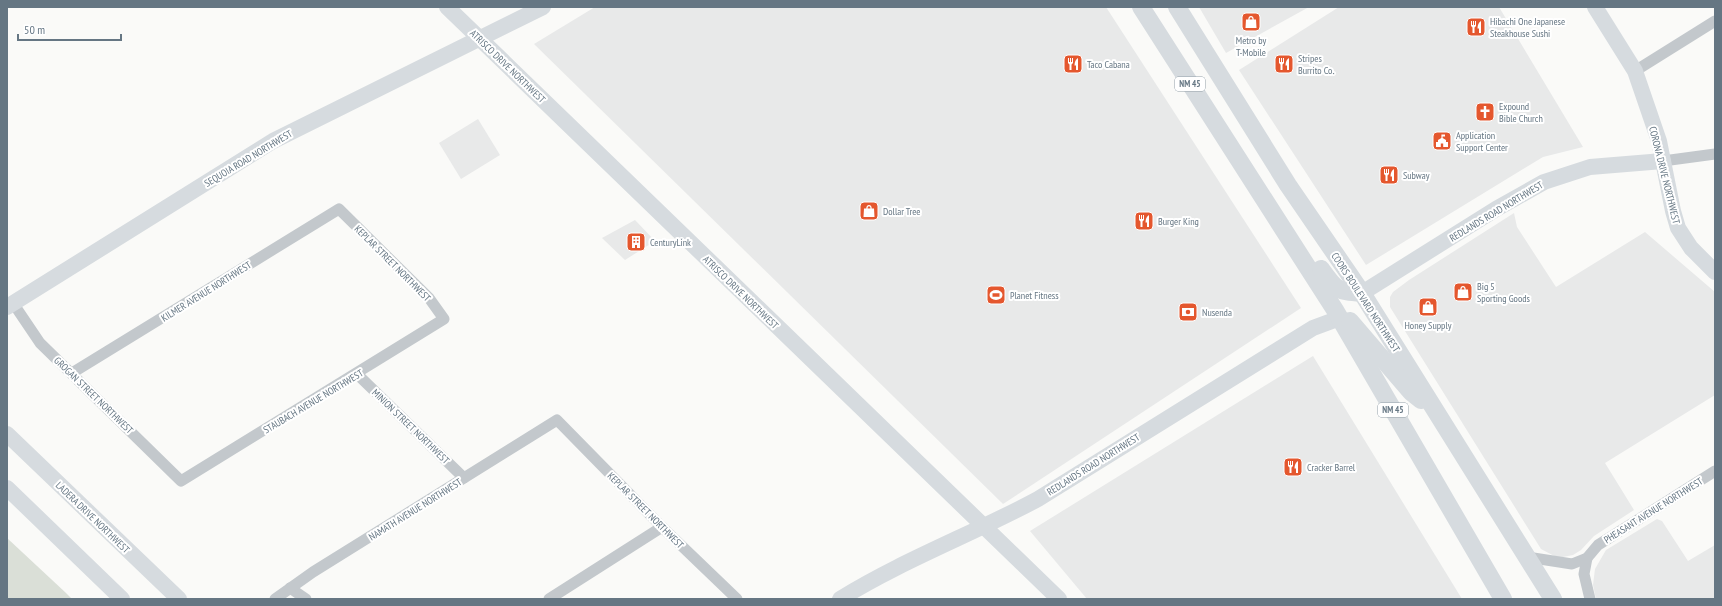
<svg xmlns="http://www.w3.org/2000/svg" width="1722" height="606" font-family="'PT Sans Narrow',sans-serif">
	<rect width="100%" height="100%" fill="#fafaf8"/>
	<g fill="#e8e9e9">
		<path d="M 595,7 L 1106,7 L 1301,308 L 1003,504 L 534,44 Z"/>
		<path d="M 1199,7 L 1309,7 L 1226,53 Z"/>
		<path d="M 1339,7 L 1499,7 L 1583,147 L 1543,157 L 1366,265 L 1239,70 Z"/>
		<path d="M 478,119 L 500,155 L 461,179 L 439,143 Z"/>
		<path d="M 1514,213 L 1517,227 L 1556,287 L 1645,232 L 1715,292 L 1715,395 L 1605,463 L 1634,510 L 1594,536 L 1581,550 L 1573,555 L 1558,558 L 1541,549 L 1390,307 L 1390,297 L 1393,292 L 1409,280 Z"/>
		<path d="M 635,220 L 655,241 L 625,260 L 602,238 Z"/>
		<path d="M 1313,356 L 1462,599 L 1087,599 L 1030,531 Z"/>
		<path d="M 1657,519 L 1662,521 L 1688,561 L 1715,545 L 1715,599 L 1596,599 L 1593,585 L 1595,569 L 1606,550 Z"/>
	</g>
	<path fill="#dadfd7" d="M 7,538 L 66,593 L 72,599 L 7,599 Z"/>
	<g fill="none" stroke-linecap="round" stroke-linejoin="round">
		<g stroke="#c3c8cc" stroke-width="11">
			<path d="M 1635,71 L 1715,21"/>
			<path d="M 1663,161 L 1715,154"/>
			<path d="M 13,303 L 40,343 L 181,481 L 444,319 L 429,298 L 339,209 L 72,373"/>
			<path d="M 357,374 L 464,478"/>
			<path d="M 1527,557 L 1572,564 L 1587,558 L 1598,545 L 1715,471"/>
			<path d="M 1587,558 L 1584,574 L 1590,599"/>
			<path d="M 290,588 L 306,599"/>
			<path d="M 275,599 L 313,572 L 557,420 L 662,527 L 737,599"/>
			<path d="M 549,599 L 662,527"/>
		</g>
		<g stroke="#d6dbdf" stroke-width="16">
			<path d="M 447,7 L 1059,599"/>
			<path d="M 1595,7 L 1635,71 L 1659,141 L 1673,211 L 1678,228 L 1691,248 L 1715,272"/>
			<path d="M 1362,293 L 1496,209 L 1544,182 L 1590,167 L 1663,161"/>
			<path d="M 7,307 L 273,141 L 543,7"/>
			<path d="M 7,434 L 179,599"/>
			<path d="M 7,488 L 122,599"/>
			<path d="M 840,599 C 903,560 973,534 1038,499 L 1313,328 L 1340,318"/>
		</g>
		<g stroke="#d6dbdf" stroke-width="18">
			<path d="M 1141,7 L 1335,310 L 1503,599"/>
			<path d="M 1177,7 L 1288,185 L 1362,293 L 1553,599"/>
			<path d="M 1321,269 C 1336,290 1336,291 1362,293"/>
			<path d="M 1350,321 L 1411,392 L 1421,400"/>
		</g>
	</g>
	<defs>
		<g id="shop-square" transform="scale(1)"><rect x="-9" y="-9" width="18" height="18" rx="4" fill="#e4572e" stroke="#fff"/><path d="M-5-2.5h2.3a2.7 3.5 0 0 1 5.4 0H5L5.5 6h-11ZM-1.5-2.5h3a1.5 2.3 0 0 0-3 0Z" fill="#fff"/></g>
		<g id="restaurant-square" transform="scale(1)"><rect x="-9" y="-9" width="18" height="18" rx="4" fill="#e4572e" stroke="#fff"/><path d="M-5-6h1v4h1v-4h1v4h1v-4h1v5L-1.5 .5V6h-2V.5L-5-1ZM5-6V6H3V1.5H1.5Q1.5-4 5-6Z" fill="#fff"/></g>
		<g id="church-square" transform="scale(1)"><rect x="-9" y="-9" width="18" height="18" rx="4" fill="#e4572e" stroke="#fff"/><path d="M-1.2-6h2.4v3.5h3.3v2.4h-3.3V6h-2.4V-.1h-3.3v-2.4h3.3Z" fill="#fff"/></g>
		<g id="civic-square" transform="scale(1)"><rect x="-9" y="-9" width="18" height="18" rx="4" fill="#e4572e" stroke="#fff"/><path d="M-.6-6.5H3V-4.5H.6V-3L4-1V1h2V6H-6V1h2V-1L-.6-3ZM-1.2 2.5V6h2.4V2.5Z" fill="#fff"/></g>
		<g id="building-square" transform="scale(1)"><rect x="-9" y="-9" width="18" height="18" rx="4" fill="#e4572e" stroke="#fff"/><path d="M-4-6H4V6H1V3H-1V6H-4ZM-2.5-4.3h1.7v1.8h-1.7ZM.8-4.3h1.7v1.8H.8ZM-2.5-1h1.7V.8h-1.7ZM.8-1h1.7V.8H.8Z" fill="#fff"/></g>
		<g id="stadium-square" transform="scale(1)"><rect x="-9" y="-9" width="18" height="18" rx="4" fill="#e4572e" stroke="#fff"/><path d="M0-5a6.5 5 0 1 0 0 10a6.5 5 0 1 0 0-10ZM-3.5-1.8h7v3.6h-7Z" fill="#fff"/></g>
		<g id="bank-square" transform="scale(1)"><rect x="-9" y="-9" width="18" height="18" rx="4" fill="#e4572e" stroke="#fff"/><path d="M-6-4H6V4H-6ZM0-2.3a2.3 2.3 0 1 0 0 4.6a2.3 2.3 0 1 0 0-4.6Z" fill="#fff"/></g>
	</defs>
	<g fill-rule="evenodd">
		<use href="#shop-square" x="1251" y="22"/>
		<use href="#restaurant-square" x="1476" y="27"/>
		<use href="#restaurant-square" x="1073" y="64"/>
		<use href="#restaurant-square" x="1284" y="64"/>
		<use href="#church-square" x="1485" y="112"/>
		<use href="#civic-square" x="1442" y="141"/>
		<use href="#restaurant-square" x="1389" y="175"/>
		<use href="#shop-square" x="869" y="211"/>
		<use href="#restaurant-square" x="1144" y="221"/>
		<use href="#building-square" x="636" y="242"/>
		<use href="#shop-square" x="1463" y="292"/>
		<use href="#stadium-square" x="996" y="295"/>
		<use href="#shop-square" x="1428" y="307"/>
		<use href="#bank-square" x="1188" y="312"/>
		<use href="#restaurant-square" x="1293" y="467"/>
	</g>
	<g text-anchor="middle" stroke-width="4" stroke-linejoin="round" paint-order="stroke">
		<g fill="#fff" stroke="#939fa8" stroke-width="1">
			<rect x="1175" y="77" width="30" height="14" rx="3"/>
			<rect x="1378" y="403" width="30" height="14" rx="3"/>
		</g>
		<g font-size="9" font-weight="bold" fill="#657683">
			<text x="1190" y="87">NM 45</text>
			<text x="1393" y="413">NM 45</text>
		</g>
		<g font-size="10" fill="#657683" stroke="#fff" text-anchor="start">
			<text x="1490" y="25">Hibachi One Japanese<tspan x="1490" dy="12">Steakhouse Sushi</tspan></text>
			<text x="1251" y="44" text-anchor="middle">Metro by<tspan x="1251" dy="12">T-Mobile</tspan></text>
			<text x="1298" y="62">Stripes<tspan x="1298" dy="12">Burrito Co.</tspan></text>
			<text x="1087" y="68">Taco Cabana</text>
			<text x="1499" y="110">Expound<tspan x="1499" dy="12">Bible Church</tspan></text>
			<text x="1456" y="139">Application<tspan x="1456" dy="12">Support Center</tspan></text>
			<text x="1403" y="179">Subway</text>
			<text x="883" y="215">Dollar Tree</text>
			<text x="1158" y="225">Burger King</text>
			<text x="650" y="246">CenturyLink</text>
			<text x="1477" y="290">Big 5<tspan x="1477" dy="12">Sporting Goods</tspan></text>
			<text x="1010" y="299">Planet Fitness</text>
			<text x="1202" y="316">Nusenda</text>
			<text x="1428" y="329" text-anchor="middle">Honey Supply</text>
			<text x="1307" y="471">Cracker Barrel</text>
		</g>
		<g font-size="10" fill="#657683" stroke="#fff">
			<text transform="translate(508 66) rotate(44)" y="4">ATRISCO DRIVE NORTHWEST</text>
			<text transform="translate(248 158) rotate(-31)" y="4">SEQUOIA ROAD NORTHWEST</text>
			<text transform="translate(1665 175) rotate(76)" y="4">CORONA DRIVE NORTHWEST</text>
			<text transform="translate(1496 211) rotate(-31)" y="4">REDLANDS ROAD NORTHWEST</text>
			<text transform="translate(393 263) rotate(45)" y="4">KEPLAR STREET NORTHWEST</text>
			<text transform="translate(206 291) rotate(-32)" y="4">KILMER AVENUE NORTHWEST</text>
			<text transform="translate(741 292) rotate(44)" y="4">ATRISCO DRIVE NORTHWEST</text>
			<text transform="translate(1366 302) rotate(57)" y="4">COORS BOULEVARD NORTHWEST</text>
			<text transform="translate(94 395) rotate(44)" y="4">GROGAN STREET NORTHWEST</text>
			<text transform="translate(313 401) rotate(-31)" y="4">STAUBACH AVENUE NORTHWEST</text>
			<text transform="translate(411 426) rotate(44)" y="4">MINION STREET NORTHWEST</text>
			<text transform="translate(1093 464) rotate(-32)" y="4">REDLANDS ROAD NORTHWEST</text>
			<text transform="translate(415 509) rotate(-32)" y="4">NAMATH AVENUE NORTHWEST</text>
			<text transform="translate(646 510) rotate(45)" y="4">KEPLAR STREET NORTHWEST</text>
			<text transform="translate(1653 510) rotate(-32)" y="4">PHEASANT AVENUE NORTHWEST</text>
			<text transform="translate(93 517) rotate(44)" y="4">LADERA DRIVE NORTHWEST</text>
		</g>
	</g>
	<rect width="1722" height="606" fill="none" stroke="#657683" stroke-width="16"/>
	<path d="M18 34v6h103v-6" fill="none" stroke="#657683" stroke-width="2"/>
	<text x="24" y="34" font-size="12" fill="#657683" stroke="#ffffff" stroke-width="3" paint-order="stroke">50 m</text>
</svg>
